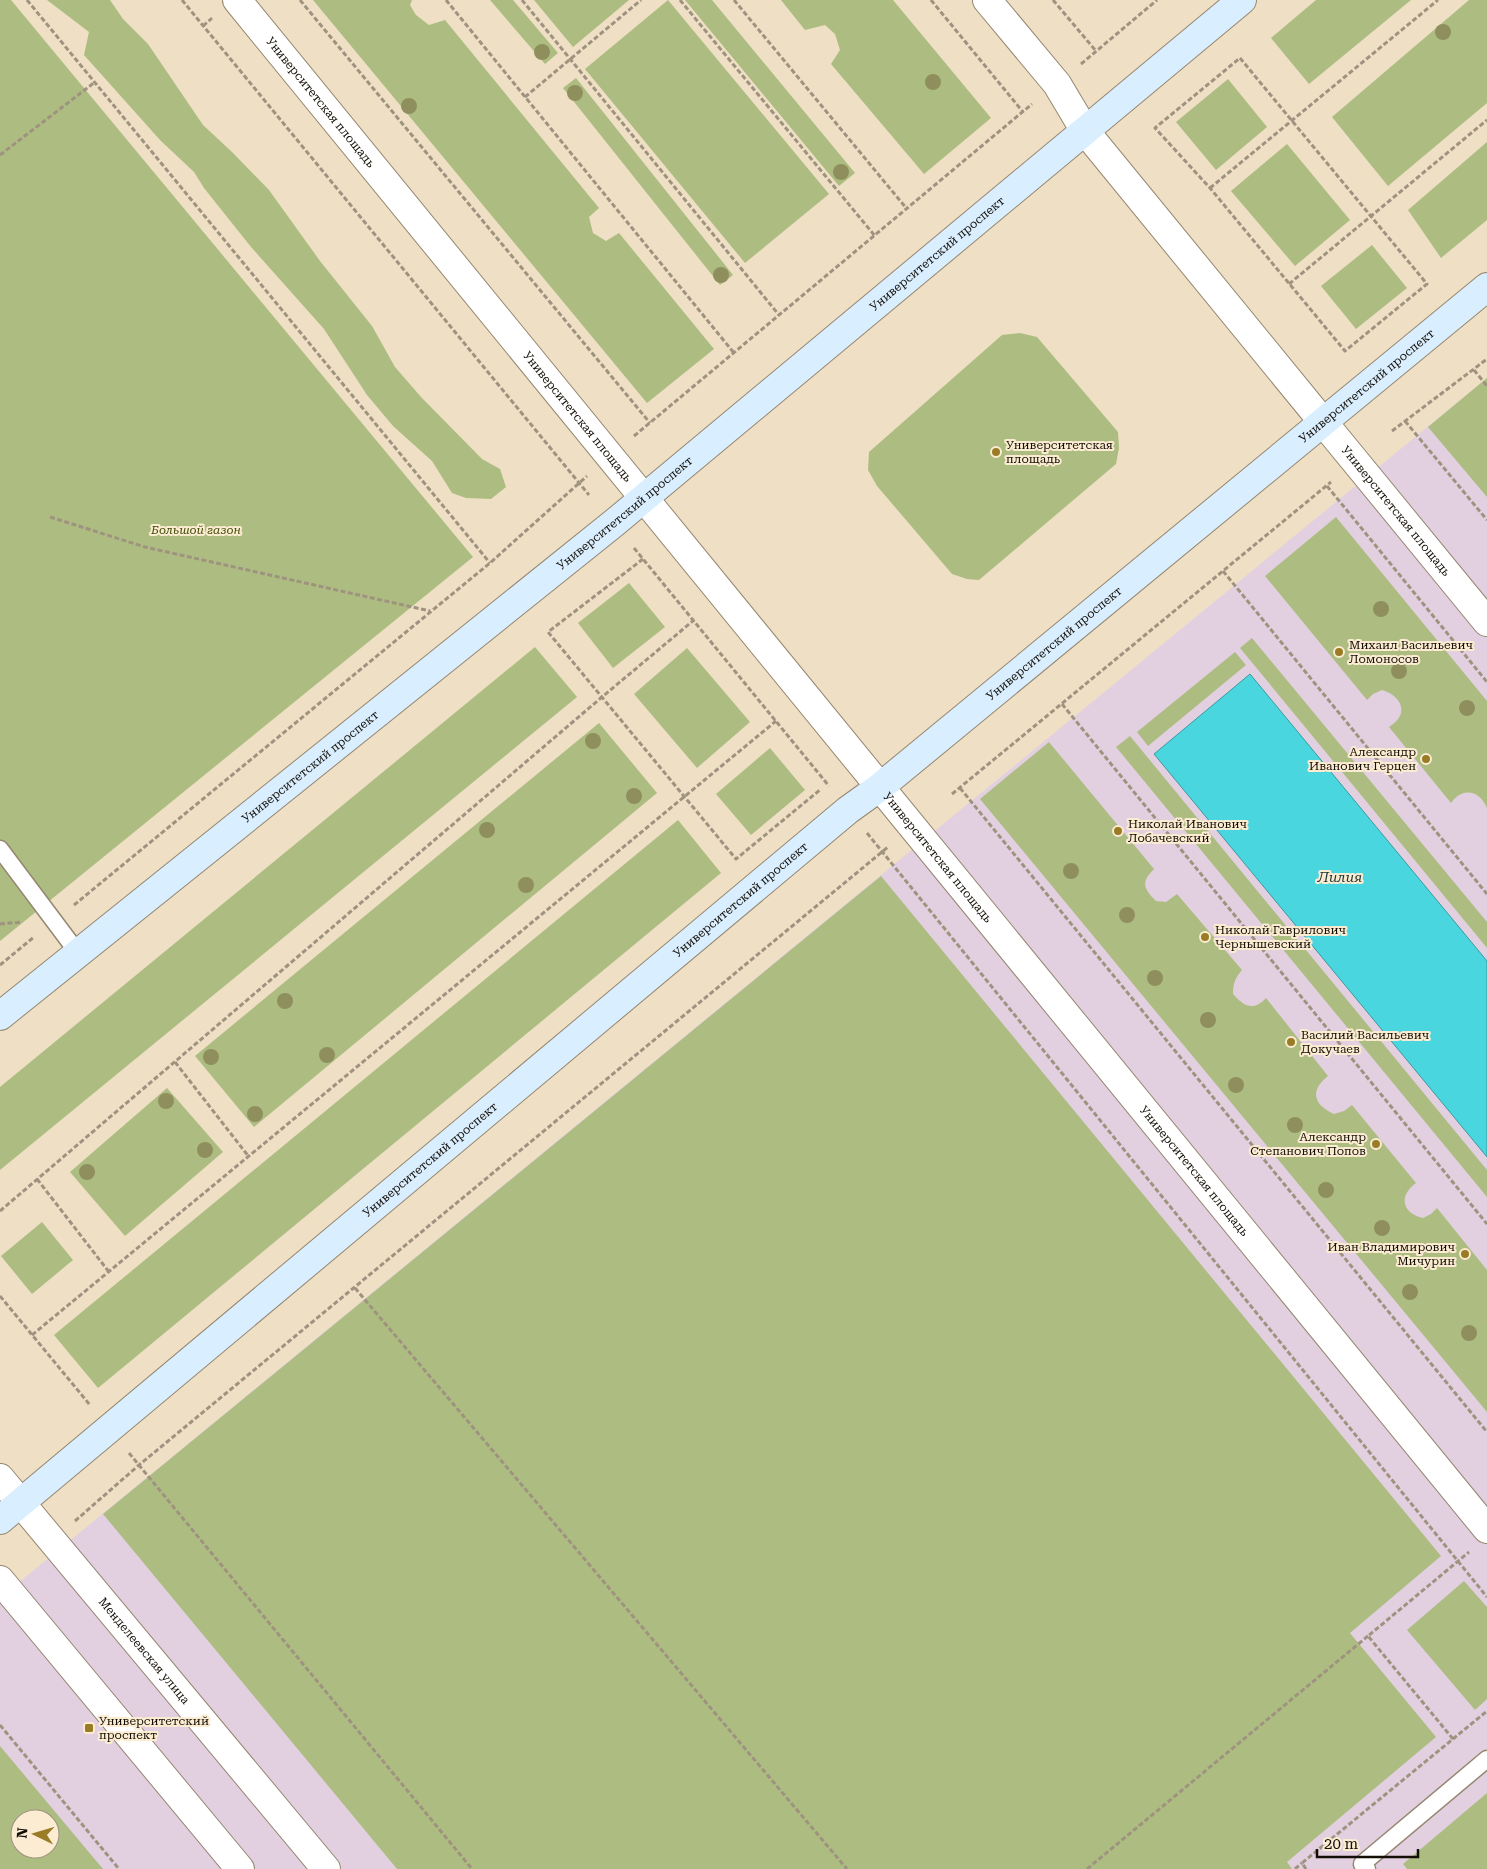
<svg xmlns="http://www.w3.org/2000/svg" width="1487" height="1869" font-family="'Roboto Serif',serif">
	<rect width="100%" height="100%" fill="#eedfc5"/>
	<path fill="#e2d0e1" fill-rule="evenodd" d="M 1487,378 L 1487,1869 L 0,1869 L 0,1598 ZM 20,1819 L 50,1819 L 50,1849 L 20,1849 Z"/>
	<g fill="#adbd81" fill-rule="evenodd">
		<path d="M 0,0 L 11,0 L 473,557 L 0,941 Z"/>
		<path d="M 47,0 L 110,0 L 123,19 L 148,44 L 203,125 L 232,152 L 269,190 L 320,261 L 372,326 L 395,367 L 421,397 L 482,459 L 500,469 L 506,487 L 491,499 L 466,498 L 452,493 L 432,461 L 393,426 L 367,395 L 324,329 L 251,247 L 204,188 L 194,172 L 160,140 L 84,55 L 89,32 Z"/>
		<path d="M 313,0 L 412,0 L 410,5 L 416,15 L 429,25 L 445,20 L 599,208 L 589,217 L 593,233 L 606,241 L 619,233 L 714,349 L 647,403 Z"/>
		<path d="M 490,0 L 513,0 L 558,53 L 545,64 Z"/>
		<path d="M 534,0 L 629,0 L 573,47 Z"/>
		<path d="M 668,0 L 829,194 L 745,263 L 585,69 Z"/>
		<path d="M 685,0 L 712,0 L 855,173 L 839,186 Z"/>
		<path d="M 781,0 L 893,0 L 991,118 L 924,174 L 831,64 L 840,50 L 835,34 L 825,25 L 805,30 Z"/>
		<path d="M 1316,0 L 1411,0 L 1309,84 L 1271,38 Z"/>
		<path d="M 1469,0 L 1487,0 L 1487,103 L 1388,186 L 1332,117 Z"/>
		<path d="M 576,78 L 733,275 L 720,285 L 563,88 Z"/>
		<path d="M 1228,79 L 1267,127 L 1216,170 L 1176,122 Z"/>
		<path d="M 1487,142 L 1487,220 L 1441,258 L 1408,210 Z"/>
		<path d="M 1287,144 L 1350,220 L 1295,266 L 1231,191 Z"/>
		<path d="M 1372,245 L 1407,288 L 1356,329 L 1321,286 Z"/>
		<path d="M 1020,333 L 1037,337 L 1118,432 L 1119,448 L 1116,464 L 979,580 L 967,579 L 952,574 L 877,486 L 868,470 L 869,452 L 1002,335 Z"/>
		<path d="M 1487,378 L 1487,497 L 1428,427 Z"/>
		<path d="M 1336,517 L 1487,701 L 1487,808 C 1480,791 1463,786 1451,803 L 1389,727 C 1410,714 1402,696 1382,690 L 1373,694 L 1367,700 L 1265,576 Z"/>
		<path d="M 629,583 L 665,627 L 613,668 L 578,623 Z"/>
		<path d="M 1252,638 L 1487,922 L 1487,948 L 1240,648 Z"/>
		<path d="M 535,647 L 577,697 L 0,1170 L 0,1087 Z"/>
		<path d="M 687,648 L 750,722 L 697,768 L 634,694 Z"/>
		<path d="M 1235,652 L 1246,665 L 1148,746 L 1137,732 Z"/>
		<path d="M 599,723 L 657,793 L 254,1127 L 195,1056 Z"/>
		<path d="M 1130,736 L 1487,1170 L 1487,1197 L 1116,747 Z"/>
		<path d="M 1049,742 L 1154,869 C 1141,882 1143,888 1156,901 L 1166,902 L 1177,894 L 1242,970 C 1235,978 1233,984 1233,994 C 1244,1006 1253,1012 1266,998 L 1328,1076 C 1309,1091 1314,1105 1334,1114 L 1344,1111 L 1352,1105 L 1416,1183 C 1399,1195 1401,1213 1423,1218 L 1431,1214 L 1437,1208 L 1487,1270 L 1487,1412 L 980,799 Z"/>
		<path d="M 770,748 L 805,790 L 751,835 L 716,794 Z"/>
		<path d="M 678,820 L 721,873 L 98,1388 L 54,1335 Z"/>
		<path d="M 881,876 L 1441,1556 L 1350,1633 L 1436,1737 L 1287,1862 L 1292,1869 L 397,1869 L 103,1514 Z"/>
		<path d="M 167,1088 L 223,1152 L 125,1236 L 70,1172 Z"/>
		<path d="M 42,1222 L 73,1260 L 32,1294 L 1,1256 Z"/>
		<path d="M 1464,1581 L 1487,1607 L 1487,1699 L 1475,1710 L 1407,1630 Z"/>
		<path d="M 0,1746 L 103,1869 L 0,1869 ZM 20,1819 L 50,1819 L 50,1849 L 20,1849 Z"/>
		<path d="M 1487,1793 L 1487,1869 L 1407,1869 L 1403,1864 Z"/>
	</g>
	<path fill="#4ad6df" stroke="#3a9a9e" d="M 1250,674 L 1487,961 L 1487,1157 L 1154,754 Z"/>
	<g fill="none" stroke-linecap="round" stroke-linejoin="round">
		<g stroke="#958770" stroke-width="19">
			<g id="service">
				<path d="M 0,849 L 78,953"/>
				<path d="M 1367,1869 L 1362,1864 L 1487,1759"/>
			</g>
		</g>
		<g stroke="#958770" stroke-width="30">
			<g id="minor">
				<path id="s1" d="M 1323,422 L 1487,622"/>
				<path id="s2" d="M 880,787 L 1487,1529"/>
			</g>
		</g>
		<g stroke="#958770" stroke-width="30">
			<g id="tertiary">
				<path id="s3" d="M 237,0 L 880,787"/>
				<path d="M 987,0 L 1057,84 L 1085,131 L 1323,422"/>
				<path id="s4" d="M 0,1478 L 326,1869"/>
				<path d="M 0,1580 L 240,1869"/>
			</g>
		</g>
		<g stroke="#958770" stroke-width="30">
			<g id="secondary">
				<path id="s5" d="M 0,1016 L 614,523 L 1242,0"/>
				<path id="s6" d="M 0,1520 L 848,810 L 880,787 L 1487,287"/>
			</g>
		</g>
		<g stroke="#9f9380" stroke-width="3" stroke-dasharray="5 2.5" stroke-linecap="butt">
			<path d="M 27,0 L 490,563"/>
			<path d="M 182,0 L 589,495"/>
			<path d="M 300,0 L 650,423"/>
			<path d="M 446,0 L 734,353"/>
			<path d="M 522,0 L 779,315"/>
			<path d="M 680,0 L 875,236"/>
			<path d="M 734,0 L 907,209"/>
			<path d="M 931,0 L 1023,112"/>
			<path d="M 1053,0 L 1096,51"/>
			<path d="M 203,26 L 212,18"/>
			<path d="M 1240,58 L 1427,284 L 1345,351 L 1210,188 L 1155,128 Z"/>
			<path d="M 1081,64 L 1157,0"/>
			<path d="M 525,97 L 641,0"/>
			<path d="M 0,155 L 95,82"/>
			<path d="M 1210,188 L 1438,0"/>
			<path d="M 1289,284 L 1487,120"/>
			<path d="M 1474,370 L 1487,386"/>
			<path d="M 1405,421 L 1487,520"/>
			<path d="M 1392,431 L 1487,359"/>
			<path d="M 634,436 L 1032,104"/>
			<path d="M 1327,486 L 1487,682"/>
			<path d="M 50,517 L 145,547 L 430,611"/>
			<path d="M 634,548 L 829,786"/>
			<path d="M 643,559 L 548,632 L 736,859 L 821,789"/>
			<path d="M 1223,571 L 1487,894"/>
			<path d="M 1062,704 L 1487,1224"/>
			<path d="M 960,788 L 1487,1432"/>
			<path d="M 952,794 L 1331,482"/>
			<path d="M 867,833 L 1487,1597"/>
			<path d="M 74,905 L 490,563 L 587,476"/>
			<path d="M 0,924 L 22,922"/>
			<path d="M 0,965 L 34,937"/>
			<path d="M 175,1062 L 249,1157"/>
			<path d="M 37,1179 L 109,1272"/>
			<path d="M 0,1211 L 602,697 L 694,620"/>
			<path d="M 355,1288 L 847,1869"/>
			<path d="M 0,1296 L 90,1405"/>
			<path d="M 32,1335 L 776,721"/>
			<path d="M 129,1453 L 472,1869"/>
			<path d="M 75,1521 L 139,1465 L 888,847"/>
			<path d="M 0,1725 L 119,1869"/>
			<path d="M 1453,1739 L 1368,1636 L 1469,1552"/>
			<path d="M 1087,1869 L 1368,1636"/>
			<path d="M 1295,1869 L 1302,1863"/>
			<path d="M 1306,1869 L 1302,1863 L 1487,1711"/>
		</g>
		<use href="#service" stroke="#fff" stroke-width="16"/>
		<use href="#minor" stroke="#fff" stroke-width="28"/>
		<use href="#tertiary" stroke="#fff" stroke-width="28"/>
		<use href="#secondary" stroke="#d9eeff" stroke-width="28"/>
	</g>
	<g fill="#8f8f5e">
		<circle cx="1443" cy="32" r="8"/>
		<circle cx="542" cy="52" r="8"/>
		<circle cx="933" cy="82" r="8"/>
		<circle cx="575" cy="93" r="8"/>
		<circle cx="409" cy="106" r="8"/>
		<circle cx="841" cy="172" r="8"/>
		<circle cx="721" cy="275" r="8"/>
		<circle cx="1381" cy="609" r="8"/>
		<circle cx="1399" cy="671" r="8"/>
		<circle cx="1467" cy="708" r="8"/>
		<circle cx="593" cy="741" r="8"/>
		<circle cx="634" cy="796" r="8"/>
		<circle cx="487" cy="830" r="8"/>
		<circle cx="1071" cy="871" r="8"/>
		<circle cx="526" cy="885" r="8"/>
		<circle cx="1127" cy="915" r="8"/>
		<circle cx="1155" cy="978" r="8"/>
		<circle cx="285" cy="1001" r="8"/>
		<circle cx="1208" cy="1020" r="8"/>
		<circle cx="327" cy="1055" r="8"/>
		<circle cx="211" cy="1057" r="8"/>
		<circle cx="1236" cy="1085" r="8"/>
		<circle cx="166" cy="1101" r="8"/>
		<circle cx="255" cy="1114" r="8"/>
		<circle cx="1295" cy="1125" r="8"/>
		<circle cx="205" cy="1150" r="8"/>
		<circle cx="87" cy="1172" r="8"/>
		<circle cx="1326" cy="1190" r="8"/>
		<circle cx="1382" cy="1228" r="8"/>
		<circle cx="1410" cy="1292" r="8"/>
		<circle cx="1469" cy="1333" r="8"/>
	</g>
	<g fill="#997c25" stroke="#fbecd2" stroke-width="2">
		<circle cx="996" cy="452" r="5"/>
		<circle cx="1339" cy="652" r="5"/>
		<circle cx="1426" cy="759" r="5"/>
		<circle cx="1118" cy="831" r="5"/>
		<circle cx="1205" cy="937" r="5"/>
		<circle cx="1291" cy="1042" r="5"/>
		<circle cx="1376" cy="1144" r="5"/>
		<circle cx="1465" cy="1254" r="5"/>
		<rect x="84" y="1723" width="10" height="10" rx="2.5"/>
	</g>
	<g text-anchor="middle" stroke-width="4" stroke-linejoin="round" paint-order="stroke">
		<g font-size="12" fill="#130e06" stroke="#fbecd2">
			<text dy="4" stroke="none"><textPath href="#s3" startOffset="132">Университетская площадь</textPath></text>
			<text dy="4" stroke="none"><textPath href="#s5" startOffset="1208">Университетский проспект</textPath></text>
			<text dy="4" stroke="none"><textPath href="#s6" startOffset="1776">Университетский проспект</textPath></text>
			<text dy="4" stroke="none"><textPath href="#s3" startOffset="538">Университетская площадь</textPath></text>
			<text dy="4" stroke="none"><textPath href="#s1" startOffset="115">Университетская площадь</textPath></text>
			<text dy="4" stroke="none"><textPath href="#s5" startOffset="802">Университетский проспект</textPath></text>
			<text dy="4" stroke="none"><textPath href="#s6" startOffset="1371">Университетский проспект</textPath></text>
			<text dy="4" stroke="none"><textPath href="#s5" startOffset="398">Университетский проспект</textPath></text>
			<text dy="4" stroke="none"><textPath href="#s2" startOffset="91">Университетская площадь</textPath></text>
			<text dy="4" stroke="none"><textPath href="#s6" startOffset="966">Университетский проспект</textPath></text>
			<text dy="4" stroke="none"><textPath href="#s6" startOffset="561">Университетский проспект</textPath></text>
			<text dy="4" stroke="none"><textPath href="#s2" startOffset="496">Университетская площадь</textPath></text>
			<text dy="4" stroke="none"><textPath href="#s4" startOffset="225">Менделеевская улица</textPath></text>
		</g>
		<g font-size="12" fill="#130e06" stroke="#fbecd2" text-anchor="start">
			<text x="1006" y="449">Университетская<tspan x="1006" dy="14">площадь</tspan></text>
			<text x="1349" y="649">Михаил Васильевич<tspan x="1349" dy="14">Ломоносов</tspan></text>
			<text x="1416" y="756" text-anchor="end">Александр<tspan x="1416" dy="14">Иванович Герцен</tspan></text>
			<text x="1128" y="828">Николай Иванович<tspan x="1128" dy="14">Лобачевский</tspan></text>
			<text x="1215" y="934">Николай Гаврилович<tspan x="1215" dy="14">Чернышевский</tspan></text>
			<text x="1301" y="1039">Василий Васильевич<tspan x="1301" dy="14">Докучаев</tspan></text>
			<text x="1366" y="1141" text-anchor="end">Александр<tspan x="1366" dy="14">Степанович Попов</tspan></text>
			<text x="1455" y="1251" text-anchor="end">Иван Владимирович<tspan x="1455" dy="14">Мичурин</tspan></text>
			<text x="99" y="1725">Университетский<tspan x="99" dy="14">проспект</tspan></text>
		</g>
		<g font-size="12" font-style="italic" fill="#414d09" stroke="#fbecd2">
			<text x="196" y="534">Большой газон</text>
		</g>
		<g font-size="14" font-style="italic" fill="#1c3335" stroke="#fbecd2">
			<text x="1340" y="882">Лилия</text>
		</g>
	</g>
	<g transform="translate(35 1834) rotate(275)"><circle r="24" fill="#fbecd2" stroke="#9e9380"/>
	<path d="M0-4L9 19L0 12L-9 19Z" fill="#997c25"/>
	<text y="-8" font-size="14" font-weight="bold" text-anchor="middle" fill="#130e06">N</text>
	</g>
	<path d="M1317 1849v8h101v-8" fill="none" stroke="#130e06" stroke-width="2.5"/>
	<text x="1324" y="1849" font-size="15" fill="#130e06" stroke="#fbecd2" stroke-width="4" paint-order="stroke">20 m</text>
</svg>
